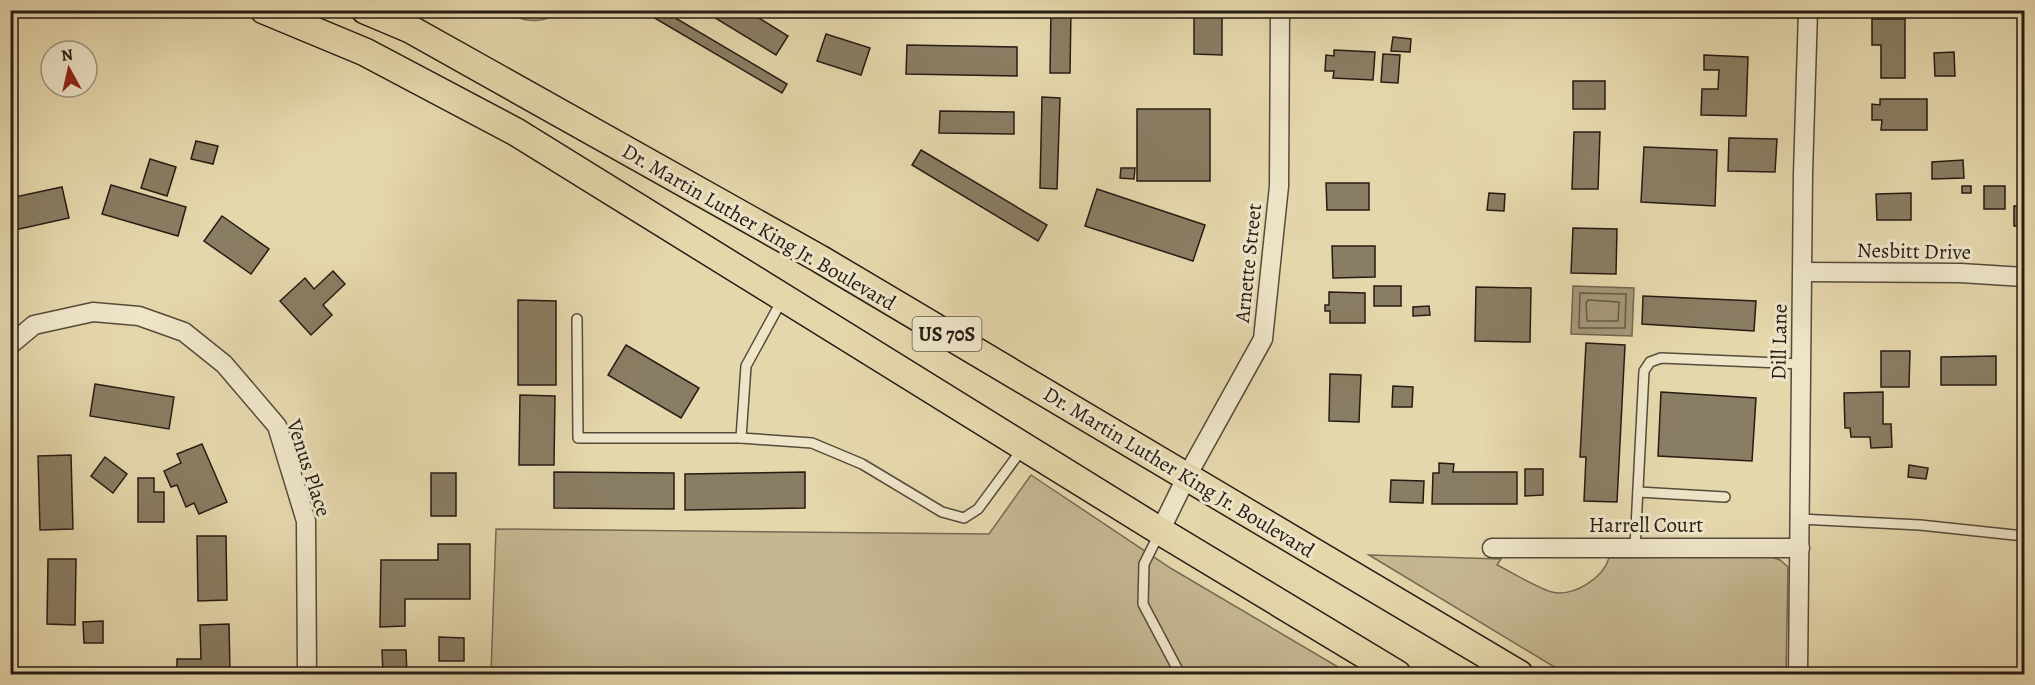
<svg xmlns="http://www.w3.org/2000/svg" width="2035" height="685" font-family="Alegreya,serif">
	<rect width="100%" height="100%" fill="#e5d7ac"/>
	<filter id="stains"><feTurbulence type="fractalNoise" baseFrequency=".00333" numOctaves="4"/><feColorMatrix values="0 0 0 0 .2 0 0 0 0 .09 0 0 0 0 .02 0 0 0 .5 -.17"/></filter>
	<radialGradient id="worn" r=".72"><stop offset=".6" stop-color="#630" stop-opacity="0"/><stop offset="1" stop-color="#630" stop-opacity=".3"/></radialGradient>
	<g fill="#c5b792" stroke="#766a53" stroke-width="1.5">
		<path d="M 503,11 L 559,11 C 544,26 520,21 503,11 Z"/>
		<path d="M 1031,475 L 1172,569 L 1350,674 L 491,674 L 496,529 L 989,534 Z"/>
		<path d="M 1369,555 L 1501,559 L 1497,565 C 1510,571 1540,590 1552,592 C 1574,597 1603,578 1609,558 L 1768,556 L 1780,560 L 1788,567 L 1786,674 L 1566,674 Z"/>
	</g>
	<path fill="#a49778" stroke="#726650" stroke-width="1.5" d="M 1573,286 L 1634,288 L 1632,336 L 1571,334 Z"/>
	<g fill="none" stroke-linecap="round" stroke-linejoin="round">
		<g stroke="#655a46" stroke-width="1.5">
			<path d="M 1580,293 L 1626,294 L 1625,328 L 1579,328 Z"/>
			<path d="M 1588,300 L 1619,302 L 1618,321 L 1587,321 L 1586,303 Z"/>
		</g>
	</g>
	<g fill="#897d63" stroke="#261c14" stroke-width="1.5">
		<path d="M 641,10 L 662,10 L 787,84 L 782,93 Z"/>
		<path d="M 702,10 L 746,10 L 788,36 L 776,55 Z"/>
		<path d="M 927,10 L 1021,10 L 1021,12 Z"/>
		<path d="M 1051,10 L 1071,10 L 1070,73 L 1050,73 Z"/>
		<path d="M 1194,10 L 1222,10 L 1222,55 L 1194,54 Z"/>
		<path d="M 1326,10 L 1392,10 L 1391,15 Z"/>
		<path d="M 1650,10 L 1720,10 L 1720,17 L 1650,14 Z"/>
		<path d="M 1872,19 L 1905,19 L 1905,78 L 1881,78 L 1881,45 L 1872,45 Z"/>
		<path d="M 2021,27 L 2024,27 L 2024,62 L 2019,62 Z"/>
		<path d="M 826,34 L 870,48 L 861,75 L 817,61 Z"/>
		<path d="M 1393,37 L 1411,39 L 1410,52 L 1391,51 Z"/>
		<path d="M 907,45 L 1017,47 L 1017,76 L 906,74 Z"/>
		<path d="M 1334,50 L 1375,52 L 1373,80 L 1333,78 L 1334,71 L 1325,71 L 1326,55 L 1334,56 Z"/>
		<path d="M 1954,52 L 1955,76 L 1935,76 L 1934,53 Z"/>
		<path d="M 1383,54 L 1400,55 L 1398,83 L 1381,82 Z"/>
		<path d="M 1704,55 L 1748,57 L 1746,116 L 1701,115 L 1702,89 L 1718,89 L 1719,70 L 1704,70 Z"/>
		<rect x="1573" y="81" width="32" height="28"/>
		<path d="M 1042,97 L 1060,98 L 1057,189 L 1040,188 Z"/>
		<path d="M 1880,99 L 1927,99 L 1927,130 L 1881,130 L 1882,120 L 1872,120 L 1872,104 L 1880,105 Z"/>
		<rect x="1137" y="109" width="73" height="72"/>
		<path d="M 940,111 L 1014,112 L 1014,134 L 939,133 Z"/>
		<path d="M 1574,132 L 1600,132 L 1598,189 L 1572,189 Z"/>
		<path d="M 1729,138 L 1777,139 L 1775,172 L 1728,171 Z"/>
		<path d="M 196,141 L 218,146 L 213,164 L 191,159 Z"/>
		<path d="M 1644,147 L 1717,150 L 1715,206 L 1641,202 Z"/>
		<path d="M 921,150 L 1047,225 L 1038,241 L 912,165 Z"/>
		<path d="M 150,159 L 176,167 L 167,196 L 141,188 Z"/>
		<path d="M 1963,160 L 1964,178 L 1932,179 L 1932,162 Z"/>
		<path d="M 1121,168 L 1135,168 L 1134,179 L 1120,178 Z"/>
		<path d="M 1326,183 L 1369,183 L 1369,210 L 1327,210 Z"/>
		<path d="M 111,185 L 186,207 L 178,236 L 102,214 Z"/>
		<rect x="1962" y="186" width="9" height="7"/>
		<rect x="1984" y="186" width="21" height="23"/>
		<path d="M 62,187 L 69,218 L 10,231 L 10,198 Z"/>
		<path d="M 1097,189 L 1205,225 L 1193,261 L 1085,226 Z"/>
		<path d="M 1489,193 L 1505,194 L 1504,211 L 1487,210 Z"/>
		<path d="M 1911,193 L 1911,220 L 1877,220 L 1876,194 Z"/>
		<path d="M 2024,200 L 2024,226 L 2014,226 L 2014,206 L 2024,206 Z"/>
		<path d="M 222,216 L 269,249 L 251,274 L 204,241 Z"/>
		<path d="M 1573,228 L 1617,229 L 1616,274 L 1571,273 Z"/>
		<path d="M 1332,246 L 1375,246 L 1375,277 L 1333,278 Z"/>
		<path d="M 333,271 L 345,284 L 323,305 L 332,315 L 311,335 L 280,301 L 305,278 L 314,289 Z"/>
		<rect x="1374" y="286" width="27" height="20"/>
		<path d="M 1476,287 L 1531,288 L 1530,342 L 1475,341 Z"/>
		<path d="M 1329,292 L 1365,293 L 1365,323 L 1330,323 L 1330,311 L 1325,311 L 1325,305 L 1329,305 Z"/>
		<path d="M 1643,296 L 1756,301 L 1754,331 L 1642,324 Z"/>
		<path d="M 518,300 L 556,301 L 556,385 L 518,385 Z"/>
		<path d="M 1429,306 L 1430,315 L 1413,316 L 1413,307 Z"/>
		<path d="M 1586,343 L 1625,345 L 1617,502 L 1584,501 L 1586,457 L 1580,457 Z"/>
		<path d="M 626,345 L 699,388 L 681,418 L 608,375 Z"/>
		<path d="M 1881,351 L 1910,351 L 1909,387 L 1881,387 Z"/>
		<path d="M 1996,356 L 1996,385 L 1941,385 L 1941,357 Z"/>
		<path d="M 1330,374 L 1361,375 L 1359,422 L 1329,421 Z"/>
		<path d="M 95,384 L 174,397 L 169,429 L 90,416 Z"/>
		<path d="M 1393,386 L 1413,387 L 1412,407 L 1392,407 Z"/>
		<path d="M 1661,392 L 1756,398 L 1752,461 L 1658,456 Z"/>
		<path d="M 1883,392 L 1883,424 L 1891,424 L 1892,447 L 1871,448 L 1870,437 L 1851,437 L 1850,428 L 1845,428 L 1844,393 Z"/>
		<path d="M 520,395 L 555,396 L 554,465 L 519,465 Z"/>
		<path d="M 202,444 L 227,502 L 199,514 L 194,503 L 186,507 L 177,485 L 171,487 L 164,471 L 181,463 L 177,454 Z"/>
		<path d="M 71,455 L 73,529 L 40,530 L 38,456 Z"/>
		<path d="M 105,457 L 127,474 L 113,493 L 91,476 Z"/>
		<path d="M 1439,463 L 1454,464 L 1453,472 L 1517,472 L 1517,504 L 1432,504 L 1433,473 L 1439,473 Z"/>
		<path d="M 1909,465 L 1928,468 L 1926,479 L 1908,477 Z"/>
		<path d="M 1525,469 L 1543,469 L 1543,495 L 1525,496 Z"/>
		<path d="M 554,472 L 674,473 L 674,509 L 554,508 Z"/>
		<path d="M 805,472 L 805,508 L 685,510 L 685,474 Z"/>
		<rect x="431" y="473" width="25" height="43"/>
		<path d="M 138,478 L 154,478 L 154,492 L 164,492 L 164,522 L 138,522 Z"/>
		<path d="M 1391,480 L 1424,481 L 1423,503 L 1390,502 Z"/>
		<path d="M 197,536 L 226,536 L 227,600 L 198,601 Z"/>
		<path d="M 438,544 L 470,544 L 470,599 L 405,599 L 405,626 L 380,627 L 381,560 L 438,560 Z"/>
		<path d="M 48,559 L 76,559 L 75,625 L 47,624 Z"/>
		<path d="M 103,621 L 103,643 L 84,643 L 83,622 Z"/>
		<path d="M 229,624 L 230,674 L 177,674 L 177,659 L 201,659 L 200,625 Z"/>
		<path d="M 439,637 L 464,638 L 464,661 L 439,661 Z"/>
		<path d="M 382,650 L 406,650 L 407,674 L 383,674 Z"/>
	</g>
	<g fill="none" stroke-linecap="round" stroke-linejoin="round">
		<g stroke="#564b3a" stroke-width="12">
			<g id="service">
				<path d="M 782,300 L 746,366 L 741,438 L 812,443 L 862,464 L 942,512 L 964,518 L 978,509 L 1023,448"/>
				<path d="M 577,319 L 578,438 L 741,438"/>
				<path d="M 1638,492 L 1725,497"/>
				<path d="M 1800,519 L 1920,525 L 2024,536"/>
				<path d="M 1159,534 L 1144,564 L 1143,604 L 1180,674"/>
				<path d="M 1635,547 L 1644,371 L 1650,362 L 1661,358 L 1801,364"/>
			</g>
		</g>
		<g stroke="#564b3a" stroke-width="21">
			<g id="minor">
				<path d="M 1803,272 L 1960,273 L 2024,277"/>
				<path d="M 10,345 L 34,325 L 93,312 L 139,316 L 184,332 L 224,364 L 277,426 L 306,521 L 307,674"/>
				<path d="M 1160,531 L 1187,476 L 1263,339 L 1279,186 L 1280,10"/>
				<path d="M 1492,548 L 1800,548"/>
				<path d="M 1798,674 L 1803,174 L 1808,10"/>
			</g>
		</g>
		<g stroke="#261c14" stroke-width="30">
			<g id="primary">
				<path d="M 264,10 L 365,52 L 516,132 L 1160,531 L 1397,674"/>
				<path d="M 365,10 L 410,29 L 820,259 L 1519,674"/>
			</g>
		</g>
		<use href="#service" stroke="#eee5c9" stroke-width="9"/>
		<use href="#minor" stroke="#eee5c9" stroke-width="18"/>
		<use href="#primary" stroke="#e5d7ac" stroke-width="27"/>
	</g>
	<g text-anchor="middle" stroke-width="6" stroke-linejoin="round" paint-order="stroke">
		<rect fill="#eee5c9" stroke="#62584a" stroke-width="1.5" x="912.5" y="317" width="69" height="34" rx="4.5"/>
		<g font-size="20" font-weight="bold" fill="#261c14">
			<text x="947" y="341">US 70S</text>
		</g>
		<g font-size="21" fill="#261c14" stroke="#eee5c9">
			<text transform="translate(759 227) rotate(30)" y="7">Dr. Martin Luther King Jr. Boulevard</text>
			<text transform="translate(1914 251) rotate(1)" y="7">Nesbitt Drive</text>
			<text transform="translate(1248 263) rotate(-84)" y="7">Arnette Street</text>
			<text transform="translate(1779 342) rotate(-89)" y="7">Dill Lane</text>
			<text transform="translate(309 468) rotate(72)" y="7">Venus Place</text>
			<text transform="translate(1179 472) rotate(31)" y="7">Dr. Martin Luther King Jr. Boulevard</text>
			<text x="1646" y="532">Harrell Court</text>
		</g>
	</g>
	<rect width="2035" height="685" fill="none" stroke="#e5d7ac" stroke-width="36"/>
	<rect x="12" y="12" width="2011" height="661" fill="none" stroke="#261c14" stroke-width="3"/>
	<rect x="18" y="18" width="1999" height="649" fill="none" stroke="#261c14" stroke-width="1.5"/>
	<g transform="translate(69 69) rotate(352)"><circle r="28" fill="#eee5c9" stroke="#9e9581" stroke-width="1.5"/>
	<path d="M0-4.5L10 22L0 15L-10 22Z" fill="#8f2418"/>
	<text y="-9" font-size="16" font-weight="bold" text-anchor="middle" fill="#261c14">N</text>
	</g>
	<rect width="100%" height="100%" filter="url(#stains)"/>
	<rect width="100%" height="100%" fill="url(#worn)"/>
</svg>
